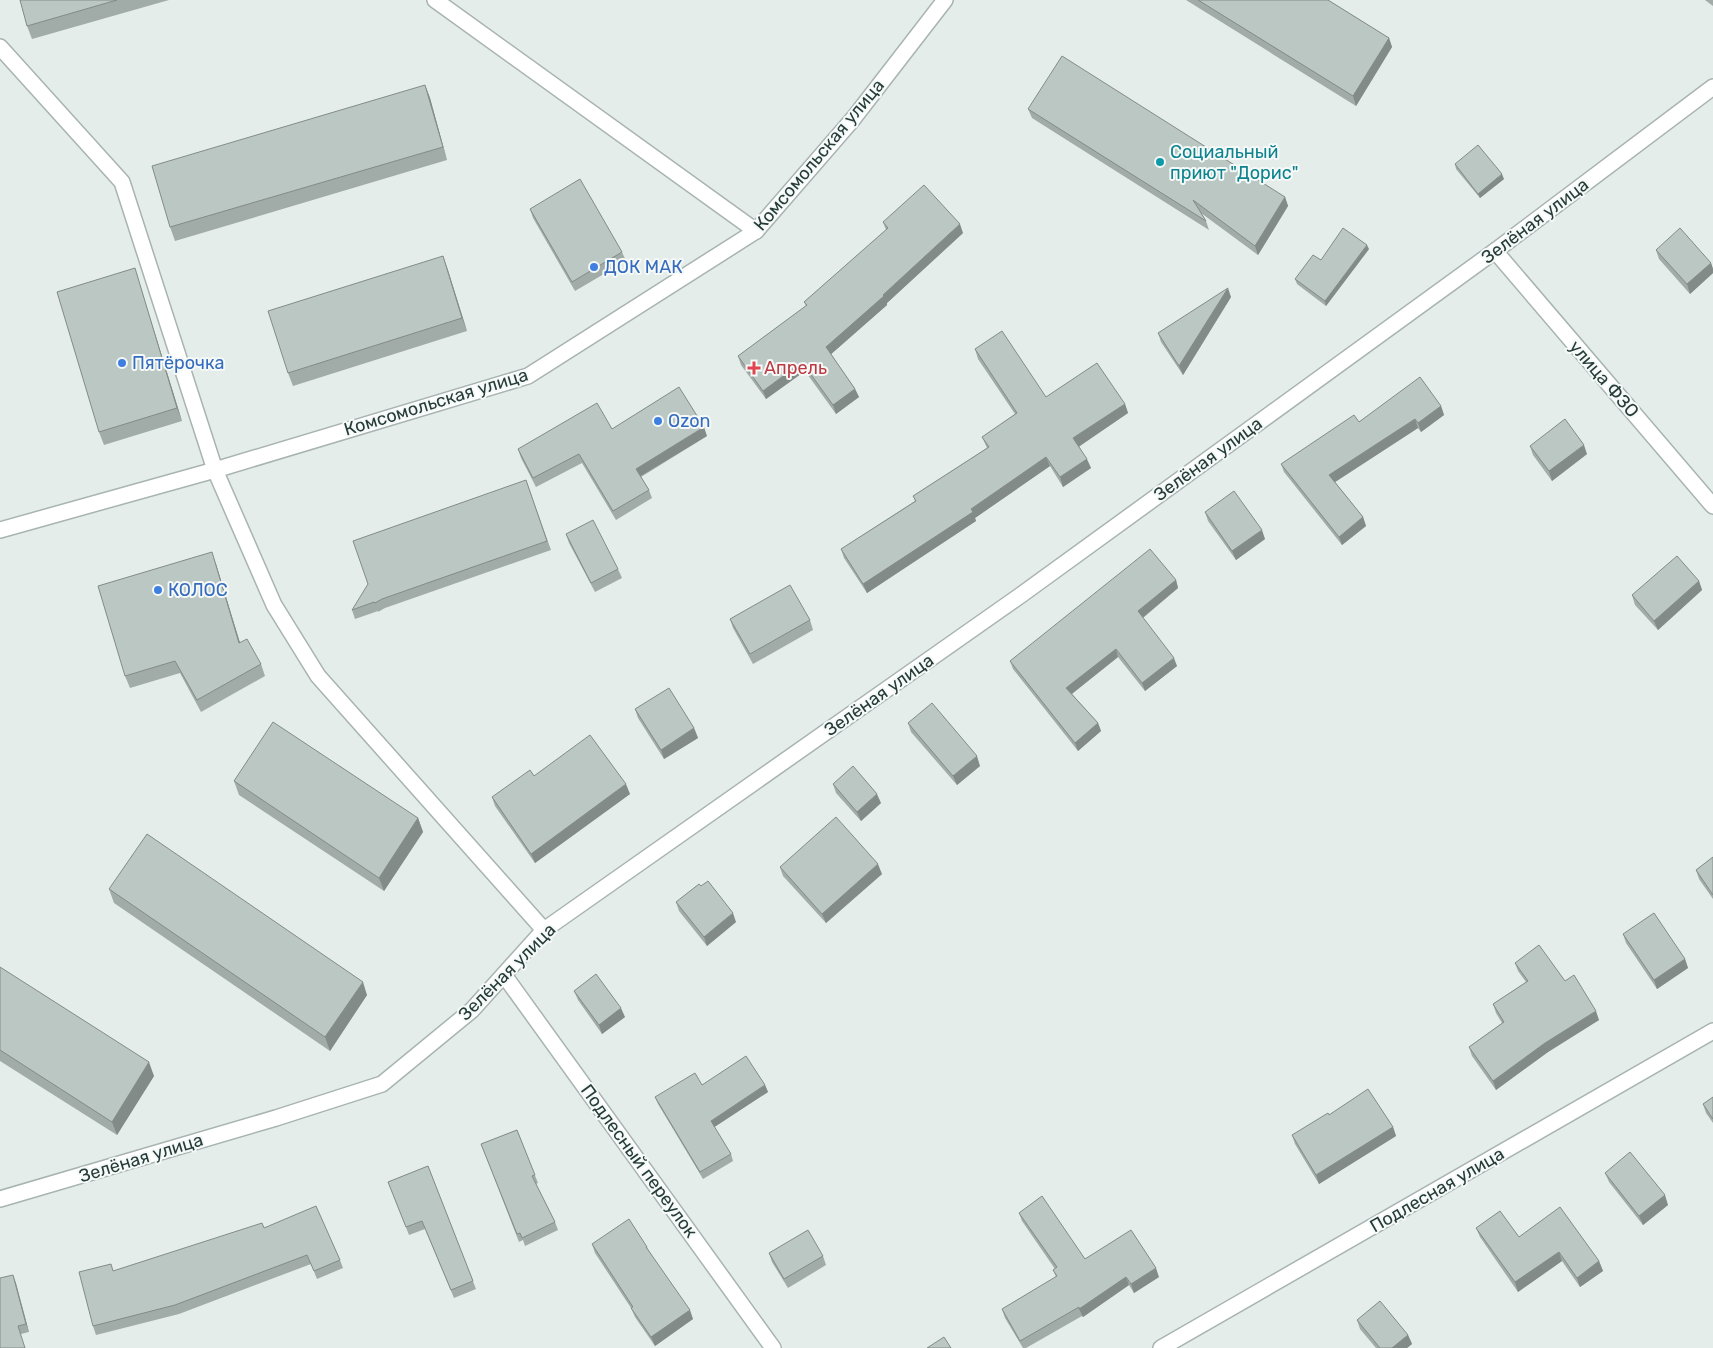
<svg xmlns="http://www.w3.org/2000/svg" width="1713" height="1348" font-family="Rubik,sans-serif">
	<rect width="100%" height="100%" fill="#e5edea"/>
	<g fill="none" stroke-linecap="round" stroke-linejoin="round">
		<g stroke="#a8b4b1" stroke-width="18">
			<path id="lane" d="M 0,47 L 122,182 L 215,470"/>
		</g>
		<g stroke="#a8b4b1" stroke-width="18">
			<g id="street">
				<path d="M 435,0 L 756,231"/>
				<path d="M 1495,251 L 1713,506"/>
				<path d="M 215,470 L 274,605 L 318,676 L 544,930"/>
				<path d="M 0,530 L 215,470 L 528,376 L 756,231 L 853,119 L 945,0"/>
				<path d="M 504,975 L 773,1348"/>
				<path d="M 0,1199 L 276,1118 L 382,1084 L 472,1010 L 544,930 L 1021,595 L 1495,251 L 1713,87"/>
				<path d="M 1161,1348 L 1713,1031"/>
			</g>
		</g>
		<use href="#lane" stroke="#fff" stroke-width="15"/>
		<use href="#street" stroke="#fff" stroke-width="15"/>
	</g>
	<g fill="#a1aba8">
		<path d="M 20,0 L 169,0 L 32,39 L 27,26 Z"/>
		<path d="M 1186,0 L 1328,0 L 1389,38 L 1392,47 L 1356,106 Z"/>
		<path d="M 1705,0 L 1713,0 L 1713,6 Z"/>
		<path d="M 425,85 L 430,98 L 447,160 L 175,241 L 170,227 Z"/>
		<path d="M 1028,109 L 1285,197 L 1288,206 L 1258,255 L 1201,213 L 1206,221 L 1209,230 L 1032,118 Z"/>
		<path d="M 1455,164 L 1504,179 L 1480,198 L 1456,169 Z"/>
		<path d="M 530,209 L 622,252 L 626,261 L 575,291 L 533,218 Z"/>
		<path d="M 883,222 L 963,233 L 887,303 L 887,305 L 831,354 L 855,389 L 859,397 L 836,414 L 805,371 L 766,399 L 741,365 L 738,356 L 806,306 L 804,302 L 886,230 Z"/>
		<path d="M 1369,249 L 1326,306 L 1297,284 L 1295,279 L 1321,260 Z"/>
		<path d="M 1656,250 L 1711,263 L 1713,269 L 1713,273 L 1690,294 L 1659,259 Z"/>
		<path d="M 443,256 L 467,331 L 293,386 L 288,373 Z"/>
		<path d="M 135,268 L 139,282 L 182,421 L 104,445 L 99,432 Z"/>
		<path d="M 1231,297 L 1183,375 L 1161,342 L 1158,333 Z"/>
		<path d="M 975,349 L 1046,397 L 1125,404 L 1128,413 L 1079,446 L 1091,468 L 1063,487 L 1050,466 L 975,518 L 976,521 L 867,593 L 844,558 L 841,549 L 915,501 L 913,496 L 987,448 L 982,437 L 1015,414 L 978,359 Z"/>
		<path d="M 1441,406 L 1444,415 L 1421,432 L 1418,428 L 1335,482 L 1363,517 L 1366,526 L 1342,545 L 1284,472 L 1281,464 L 1359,422 Z"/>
		<path d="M 707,436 L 641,477 L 649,490 L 652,498 L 616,520 L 582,463 L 536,487 L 521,458 L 518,449 Z"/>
		<path d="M 1530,446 L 1587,454 L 1552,481 L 1533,455 Z"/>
		<path d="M 526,480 L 551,550 L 385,608 L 378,612 L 378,611 L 355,619 L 352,610 Z"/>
		<path d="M 1205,512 L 1265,539 L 1236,560 L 1208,521 Z"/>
		<path d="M 566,534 L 618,569 L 622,578 L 595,592 L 569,543 Z"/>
		<path d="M 216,564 L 240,643 L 261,664 L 265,676 L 201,712 L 180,673 L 130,688 L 125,676 Z"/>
		<path d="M 1176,580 L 1178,588 L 1143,618 L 1177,666 L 1145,691 L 1118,657 L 1072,694 L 1098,723 L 1101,731 L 1078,751 L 1013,669 L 1010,661 Z"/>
		<path d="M 1699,581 L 1702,590 L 1658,630 L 1635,605 L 1632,595 Z"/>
		<path d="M 730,619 L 810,620 L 813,630 L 753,664 L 733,628 Z"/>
		<path d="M 635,709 L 694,728 L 698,738 L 664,759 L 638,718 Z"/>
		<path d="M 908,723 L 980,766 L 957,785 L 911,732 Z"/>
		<path d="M 534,776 L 630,794 L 535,863 L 495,806 L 492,797 Z"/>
		<path d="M 234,781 L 418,818 L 423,832 L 384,891 L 239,795 Z"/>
		<path d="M 833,784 L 881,803 L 861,821 L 836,793 Z"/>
		<path d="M 1713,857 L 1713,899 L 1699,879 L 1696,870 Z"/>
		<path d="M 780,867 L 882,874 L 826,923 L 783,876 Z"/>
		<path d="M 109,889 L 367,995 L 330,1051 L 114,903 Z"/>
		<path d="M 676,902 L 736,922 L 707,946 L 679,911 Z"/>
		<path d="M 1623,934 L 1685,959 L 1688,968 L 1657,989 L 1626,943 Z"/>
		<path d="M 1515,963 L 1565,981 L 1599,1020 L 1548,1052 L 1496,1090 L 1472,1056 L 1469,1047 L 1502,1023 L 1496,1013 L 1493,1004 L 1526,982 L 1518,971 Z"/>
		<path d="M 0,967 L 154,1076 L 117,1135 L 0,1061 Z"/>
		<path d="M 574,991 L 625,1017 L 602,1034 L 578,1000 Z"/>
		<path d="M 702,1085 L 765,1085 L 768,1092 L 714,1127 L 731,1154 L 733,1161 L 703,1179 L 658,1104 L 655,1097 Z"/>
		<path d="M 1713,1097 L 1713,1123 L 1706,1113 L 1703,1104 Z"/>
		<path d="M 1329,1115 L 1393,1127 L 1396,1136 L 1319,1184 L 1295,1144 L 1292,1135 Z"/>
		<path d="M 517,1130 L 538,1183 L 536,1184 L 555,1222 L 558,1230 L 525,1246 L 523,1240 L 519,1242 L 481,1144 Z"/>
		<path d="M 428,1166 L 476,1289 L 454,1298 L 425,1229 L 409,1235 L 388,1182 Z"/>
		<path d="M 1605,1173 L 1668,1205 L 1643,1225 L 1609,1182 Z"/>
		<path d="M 1019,1213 L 1085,1259 L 1159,1277 L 1134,1293 L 1129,1285 L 1083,1317 L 1082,1316 L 1026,1348 L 1023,1348 L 1005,1318 L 1002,1309 L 1056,1277 L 1053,1270 L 1055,1269 L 1022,1221 Z"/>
		<path d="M 264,1228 L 340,1260 L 343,1268 L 317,1279 L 311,1264 L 179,1314 L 96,1335 L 93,1326 L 114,1271 Z"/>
		<path d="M 1476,1228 L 1519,1237 L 1599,1261 L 1603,1271 L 1580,1287 L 1562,1261 L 1518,1292 L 1480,1237 Z"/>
		<path d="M 592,1244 L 647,1247 L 649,1251 L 693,1319 L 655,1346 L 635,1317 L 631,1308 L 595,1253 Z"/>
		<path d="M 769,1253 L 823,1256 L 826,1265 L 788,1288 L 772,1262 Z"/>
		<path d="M 13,1275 L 29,1332 L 21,1334 L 0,1348 Z"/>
		<path d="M 1357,1320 L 1408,1335 L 1412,1344 L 1407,1348 L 1376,1348 L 1360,1329 Z"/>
	</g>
	<g fill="#838b88">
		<path d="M 1389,38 L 1392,47 L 1356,106 L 1353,96 Z"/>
		<path d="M 425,85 L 430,98 L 447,160 L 443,147 Z"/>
		<path d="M 1502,174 L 1504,179 L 1480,198 L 1478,194 Z"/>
		<path d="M 1285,197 L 1288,206 L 1258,255 L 1255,246 Z"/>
		<path d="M 960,224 L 963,233 L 887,303 L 887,305 L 829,356 L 826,347 Z"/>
		<path d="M 1367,245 L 1369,249 L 1326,306 L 1325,301 Z"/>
		<path d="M 443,256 L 448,270 L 467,331 L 462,318 Z"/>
		<path d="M 1711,263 L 1713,269 L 1713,273 L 1690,294 L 1687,284 Z"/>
		<path d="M 135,268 L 139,282 L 182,421 L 177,408 Z"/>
		<path d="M 1228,288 L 1231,297 L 1183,375 L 1179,366 Z"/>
		<path d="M 802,362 L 805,371 L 766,399 L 763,391 Z"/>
		<path d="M 855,389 L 859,397 L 836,414 L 833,405 Z"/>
		<path d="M 1125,404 L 1128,413 L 1077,448 L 1073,438 Z"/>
		<path d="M 1441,406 L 1444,415 L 1421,432 L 1418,423 Z"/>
		<path d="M 1415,419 L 1418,428 L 1332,484 L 1329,475 Z"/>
		<path d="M 704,427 L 707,436 L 639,477 L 636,469 Z"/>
		<path d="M 1584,445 L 1587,454 L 1552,481 L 1549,471 Z"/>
		<path d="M 1046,457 L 1050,466 L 975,518 L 976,521 L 867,593 L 863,584 Z"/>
		<path d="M 1087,459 L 1091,468 L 1063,487 L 1060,477 Z"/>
		<path d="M 1363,517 L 1366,526 L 1342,545 L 1339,537 Z"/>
		<path d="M 1262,530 L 1265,539 L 1236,560 L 1232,551 Z"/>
		<path d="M 212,552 L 216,564 L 244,656 L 239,643 Z"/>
		<path d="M 1176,580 L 1178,588 L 1141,619 L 1138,611 Z"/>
		<path d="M 1699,581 L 1702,590 L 1658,630 L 1654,621 Z"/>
		<path d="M 1116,649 L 1118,657 L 1069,696 L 1066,688 Z"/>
		<path d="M 1174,658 L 1177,666 L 1145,691 L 1142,683 Z"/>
		<path d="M 1098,723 L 1101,731 L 1078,751 L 1075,743 Z"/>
		<path d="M 694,728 L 698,738 L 664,759 L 661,750 Z"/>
		<path d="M 977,756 L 980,766 L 957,785 L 953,776 Z"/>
		<path d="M 626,784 L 630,794 L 535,863 L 531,854 Z"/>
		<path d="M 877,794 L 881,803 L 861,821 L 857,812 Z"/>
		<path d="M 418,818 L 423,832 L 384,891 L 379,878 Z"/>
		<path d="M 878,864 L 882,874 L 826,923 L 822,914 Z"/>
		<path d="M 733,913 L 736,922 L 707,946 L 704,937 Z"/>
		<path d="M 1685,959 L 1688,968 L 1657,989 L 1654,980 Z"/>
		<path d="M 363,982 L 367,995 L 330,1051 L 325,1037 Z"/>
		<path d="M 621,1008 L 625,1017 L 602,1034 L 599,1025 Z"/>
		<path d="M 1596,1011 L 1599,1020 L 1548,1052 L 1496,1090 L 1493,1081 L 1545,1043 Z"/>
		<path d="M 149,1062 L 154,1076 L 117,1135 L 112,1122 Z"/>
		<path d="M 765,1085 L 768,1092 L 713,1128 L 711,1121 Z"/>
		<path d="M 1393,1127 L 1396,1136 L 1319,1184 L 1316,1175 Z"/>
		<path d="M 1665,1195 L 1668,1205 L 1643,1225 L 1639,1216 Z"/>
		<path d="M 1559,1252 L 1562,1261 L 1518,1292 L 1515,1282 Z"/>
		<path d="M 1599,1261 L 1603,1271 L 1580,1287 L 1577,1278 Z"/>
		<path d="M 1156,1268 L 1159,1277 L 1134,1293 L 1131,1284 Z"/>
		<path d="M 13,1275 L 16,1283 L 29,1332 L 26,1324 Z"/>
		<path d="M 1126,1277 L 1129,1285 L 1083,1317 L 1079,1309 Z"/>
		<path d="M 690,1310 L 693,1319 L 655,1346 L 651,1337 Z"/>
		<path d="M 1408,1335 L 1412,1344 L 1407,1348 L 1392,1348 Z"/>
	</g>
	<g fill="#bbc7c3" stroke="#838b88">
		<path d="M 20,0 L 117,0 L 27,26 Z"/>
		<path d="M 1198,0 L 1328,0 L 1389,38 L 1353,96 Z"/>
		<path d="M 1062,56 L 1285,197 L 1255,246 L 1193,200 L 1206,221 L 1028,109 Z"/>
		<path d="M 425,85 L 443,147 L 170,227 L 152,166 Z"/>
		<path d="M 1478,145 L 1502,174 L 1478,194 L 1455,164 Z"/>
		<path d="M 580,179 L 622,252 L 572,282 L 530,209 Z"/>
		<path d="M 924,185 L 960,224 L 883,295 L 884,296 L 826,347 L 855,389 L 833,405 L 802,362 L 763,391 L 738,356 L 807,305 L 804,302 L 888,228 L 883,222 Z"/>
		<path d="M 1343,228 L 1367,245 L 1325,301 L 1295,279 L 1313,255 L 1321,260 Z"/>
		<path d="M 1680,228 L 1711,263 L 1687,284 L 1656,250 Z"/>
		<path d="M 443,256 L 462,318 L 288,373 L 268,311 Z"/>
		<path d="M 135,268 L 177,408 L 99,432 L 57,292 Z"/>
		<path d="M 1228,288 L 1179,366 L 1158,333 Z"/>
		<path d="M 1002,331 L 1046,397 L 1097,363 L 1125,404 L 1073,438 L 1087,459 L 1060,477 L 1046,457 L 971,509 L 973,512 L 863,584 L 841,549 L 916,501 L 913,496 L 989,447 L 982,437 L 1017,413 L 975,349 Z"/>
		<path d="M 1420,377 L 1441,406 L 1418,423 L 1415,419 L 1329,475 L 1363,517 L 1339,537 L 1281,464 L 1354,415 L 1359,422 Z"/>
		<path d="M 679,387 L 704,427 L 636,469 L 649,490 L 613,511 L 579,454 L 533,478 L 518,449 L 597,403 L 612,429 Z"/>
		<path d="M 1565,419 L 1584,445 L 1549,471 L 1530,446 Z"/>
		<path d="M 526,480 L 547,541 L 382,599 L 375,603 L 374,602 L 352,610 L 368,584 L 353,541 Z"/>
		<path d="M 1234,491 L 1262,530 L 1232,551 L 1205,512 Z"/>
		<path d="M 593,520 L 618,569 L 591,583 L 566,534 Z"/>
		<path d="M 1150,549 L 1176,580 L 1138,611 L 1174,658 L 1142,683 L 1116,649 L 1066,688 L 1098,723 L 1075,743 L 1010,661 Z"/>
		<path d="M 212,552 L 239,643 L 247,639 L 261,664 L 197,700 L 175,661 L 125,676 L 98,586 Z"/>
		<path d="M 1677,556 L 1699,581 L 1654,621 L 1632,595 Z"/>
		<path d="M 790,585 L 810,620 L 750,654 L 730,619 Z"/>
		<path d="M 669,688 L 694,728 L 661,750 L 635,709 Z"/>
		<path d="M 932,703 L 977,756 L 953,776 L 908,723 Z"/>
		<path d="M 273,722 L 418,818 L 379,878 L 234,781 Z"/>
		<path d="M 590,735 L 626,784 L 531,854 L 492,797 L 530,770 L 534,776 Z"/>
		<path d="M 853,766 L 877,794 L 857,812 L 833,784 Z"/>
		<path d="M 836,817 L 878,864 L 822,914 L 780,867 Z"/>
		<path d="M 147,834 L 363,982 L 325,1037 L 109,889 Z"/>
		<path d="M 1713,857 L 1713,895 L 1696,870 Z"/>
		<path d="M 708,881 L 733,913 L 704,937 L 676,902 L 699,884 L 701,886 Z"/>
		<path d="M 1654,913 L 1685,959 L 1654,980 L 1623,934 Z"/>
		<path d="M 1539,945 L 1565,981 L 1574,975 L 1596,1011 L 1545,1043 L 1493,1081 L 1469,1047 L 1504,1022 L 1493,1004 L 1528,981 L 1515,963 Z"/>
		<path d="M 0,967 L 149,1062 L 112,1122 L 0,1050 Z"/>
		<path d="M 596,974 L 621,1008 L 599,1025 L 574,991 Z"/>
		<path d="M 746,1056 L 765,1085 L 711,1121 L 731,1154 L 700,1172 L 655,1097 L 695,1073 L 702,1085 Z"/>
		<path d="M 1368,1089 L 1393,1127 L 1316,1175 L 1292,1135 L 1328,1113 L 1329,1115 Z"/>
		<path d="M 1713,1097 L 1713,1119 L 1703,1104 Z"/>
		<path d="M 517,1130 L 535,1175 L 532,1176 L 555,1222 L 522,1238 L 520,1233 L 517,1234 L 481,1144 Z"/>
		<path d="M 1630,1152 L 1665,1195 L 1639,1216 L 1605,1173 Z"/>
		<path d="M 428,1166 L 473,1281 L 451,1290 L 422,1221 L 406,1227 L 388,1182 Z"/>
		<path d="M 1042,1196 L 1085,1259 L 1131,1230 L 1156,1268 L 1131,1284 L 1126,1277 L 1079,1309 L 1079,1307 L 1020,1341 L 1002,1309 L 1057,1276 L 1053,1270 L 1057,1267 L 1019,1213 Z"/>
		<path d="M 316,1206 L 340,1260 L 314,1271 L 307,1255 L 175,1305 L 93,1326 L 79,1272 L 111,1264 L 113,1271 L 262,1223 L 264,1228 Z"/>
		<path d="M 1560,1207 L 1599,1261 L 1577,1278 L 1559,1252 L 1515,1282 L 1476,1228 L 1500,1211 L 1519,1237 Z"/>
		<path d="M 629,1219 L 647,1247 L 646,1247 L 690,1310 L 651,1337 L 631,1308 L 633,1307 L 592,1244 Z"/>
		<path d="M 808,1230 L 823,1256 L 784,1279 L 769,1253 Z"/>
		<path d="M 13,1275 L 26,1324 L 18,1326 L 25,1348 L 0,1348 L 0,1278 Z"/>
		<path d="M 1380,1301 L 1408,1335 L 1392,1348 L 1380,1348 L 1357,1320 Z"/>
		<path d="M 944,1337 L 951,1348 L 927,1348 Z"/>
	</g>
	<circle fill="#0f9aa8" stroke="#f5f9f8" stroke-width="2" cx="1160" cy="162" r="5"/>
	<g fill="#3f7fe0" stroke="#f5f9f8" stroke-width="2">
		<circle cx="594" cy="267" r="5"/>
		<circle cx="122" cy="363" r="5"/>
		<circle cx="658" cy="421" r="5"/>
		<circle cx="158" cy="590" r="5"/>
	</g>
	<path fill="#e0444e" stroke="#f5f9f8" stroke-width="2" d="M751.5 360.5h5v5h5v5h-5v5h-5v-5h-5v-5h5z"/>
	<g text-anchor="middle" stroke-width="4" stroke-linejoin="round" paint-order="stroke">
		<g font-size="18" fill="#0d838f" stroke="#f5f9f8" text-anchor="start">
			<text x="1170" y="158">Социальный<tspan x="1170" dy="21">приют "Дорис"</tspan></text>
		</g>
		<g font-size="18" fill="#263c38" stroke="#f5f9f8">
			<text transform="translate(819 155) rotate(-50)" y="6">Комсомольская улица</text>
			<text transform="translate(1535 221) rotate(-37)" y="6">Зелёная улица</text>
			<text transform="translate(1604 379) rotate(49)" y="6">улица ФЗО</text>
			<text transform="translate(436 402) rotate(-17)" y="6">Комсомольская улица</text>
			<text transform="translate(1208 459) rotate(-36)" y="6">Зелёная улица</text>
			<text transform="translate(879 695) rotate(-35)" y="6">Зелёная улица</text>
			<text transform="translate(507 972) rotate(-45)" y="6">Зелёная улица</text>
			<text transform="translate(141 1158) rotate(-17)" y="6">Зелёная улица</text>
			<text transform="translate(639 1161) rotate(54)" y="6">Подлесный переулок</text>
			<text transform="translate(1437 1190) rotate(-30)" y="6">Подлесная улица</text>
		</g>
		<g font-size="18" fill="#366cbe" stroke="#f5f9f8" text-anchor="start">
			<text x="604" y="273">ДОК МАК</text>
			<text x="132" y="369">Пятёрочка</text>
			<text x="668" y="427">Ozon</text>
			<text x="168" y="596">КОЛОС</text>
		</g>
		<g font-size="18" fill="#be3a42" stroke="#f5f9f8" text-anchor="start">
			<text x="764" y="374">Апрель</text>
		</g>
	</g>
</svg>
